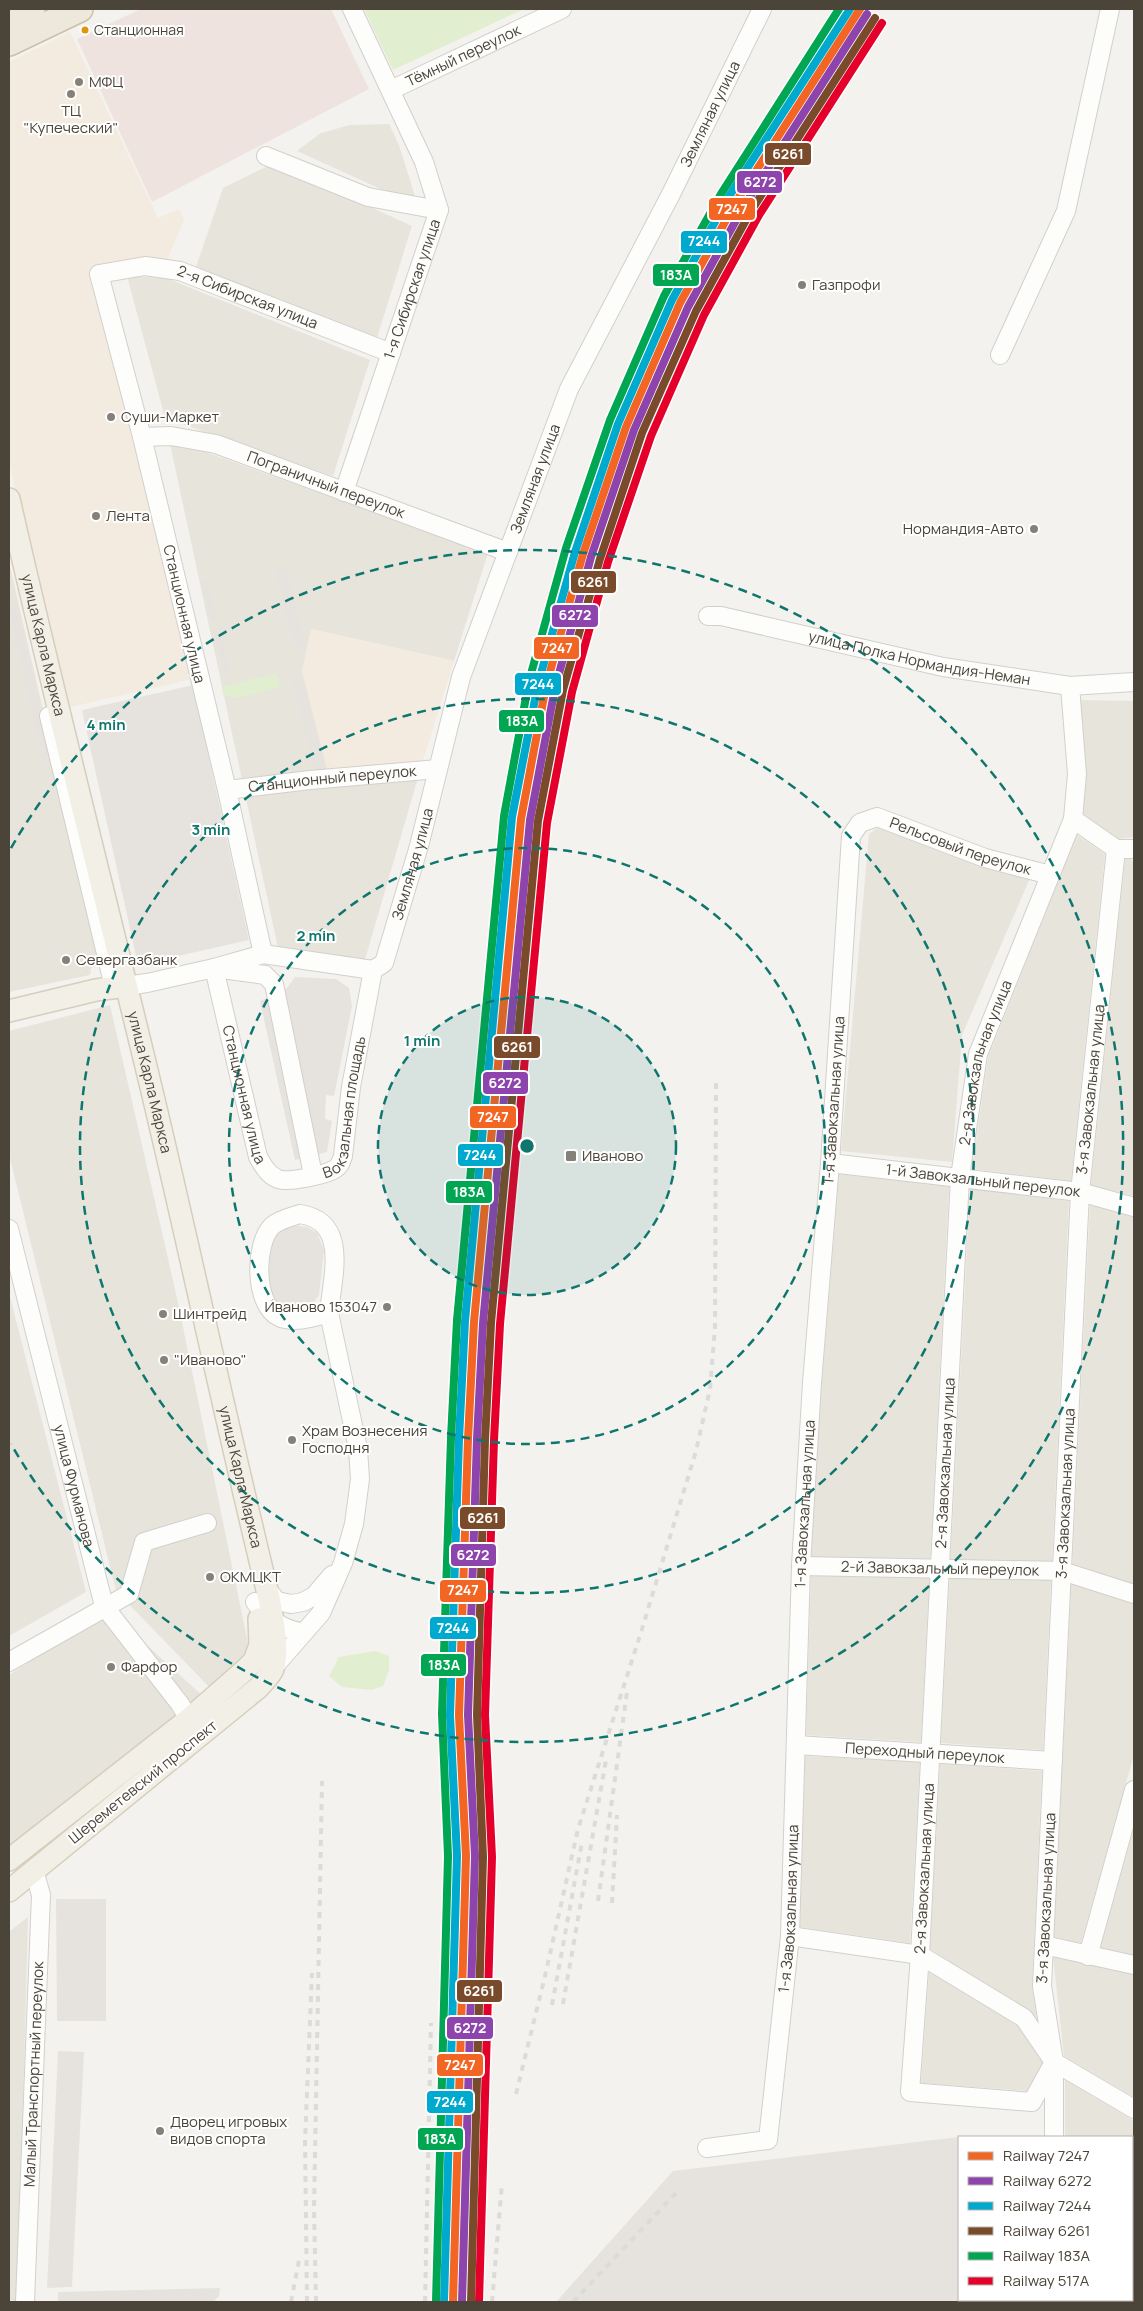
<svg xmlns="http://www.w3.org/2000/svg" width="1143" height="2311" font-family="Manrope,sans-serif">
	<rect width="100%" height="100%" fill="#f4f2ee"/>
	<g fill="#e7e4dc">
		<path d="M 389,124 L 399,145 L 418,206 L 297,151 L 321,133 L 350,125 Z"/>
		<path d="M 274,163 L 412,226 L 376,341 L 195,270 L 223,188 Z"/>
		<path d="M 127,276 L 166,278 L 370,360 L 333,476 L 165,418 Z"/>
		<path d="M 169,439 L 488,553 L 454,661 L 311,629 L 328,773 L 386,763 L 422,764 L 364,963 L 278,948 Z"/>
		<path d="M 9,562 L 99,953 L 97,965 L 91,968 L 90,975 L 9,992 Z"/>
		<path d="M 1080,700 L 1134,701 L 1134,837 L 1119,839 L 1083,814 Z"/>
		<path d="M 879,827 L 1031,876 L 962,1035 L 952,1162 L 841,1151 L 869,834 Z"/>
		<path d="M 1077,835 L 1105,854 L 1071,1181 L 972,1169 L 988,1057 Z"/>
		<path d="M 1125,859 L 1131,859 L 1134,864 L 1134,1196 L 1091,1185 Z"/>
		<path d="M 110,1005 L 177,1298 L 251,1658 L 216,1694 L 116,1591 L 9,1154 L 9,1031 Z"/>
		<path d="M 839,1174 L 949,1187 L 921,1742 L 806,1735 L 814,1481 Z"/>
		<path d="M 970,1189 L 1069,1201 L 1043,1750 L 941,1743 Z"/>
		<path d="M 1090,1205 L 1134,1217 L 1134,1755 L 1081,1943 L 1054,1937 Z"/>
		<path d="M 9,1293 L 86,1592 L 9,1636 Z"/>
		<path d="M 109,1611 L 204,1697 L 9,1850 L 9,1675 Z"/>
		<path d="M 805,1756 L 920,1762 L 910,1943 L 800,1927 Z"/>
		<path d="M 940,1764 L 1042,1771 L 1032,1986 L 1037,2018 L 930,1949 Z"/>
		<path d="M 1134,1828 L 1134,1955 L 1100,1948 Z"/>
		<path d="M 28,1917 L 18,2302 L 9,2302 L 9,1932 Z"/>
		<path d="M 1053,1957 L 1134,1974 L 1134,2097 L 1064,2056 Z"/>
		<path d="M 929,1972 L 1017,2025 L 1043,2063 L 1027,2091 L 921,2083 Z"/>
		<path d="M 1065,2080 L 1134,2121 L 1133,2302 L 1095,2302 L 1088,2300 L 1132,2300 L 1132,2137 L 1065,2137 Z"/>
	</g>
	<g fill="#f3ebdf">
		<path d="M 70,32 L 158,218 L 179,209 L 184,220 L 162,272 L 97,277 L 193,679 L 66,708 L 9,462 L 9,62 Z"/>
		<path d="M 311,629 L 454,661 L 422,764 L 386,763 L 328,773 L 302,671 Z"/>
	</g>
	<path fill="#e6e2de" d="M 959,2137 L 959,2300 L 1010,2300 L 1010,2302 L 556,2302 L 673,2171 Z"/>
	<path fill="#eee3df" d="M 141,9 L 331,9 L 369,89 L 152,202 L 77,39 Z"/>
	<g fill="#e1eecf">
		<path d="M 364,9 L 524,9 L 393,70 Z"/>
		<path d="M 277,673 L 280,687 L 237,698 L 223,695 L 222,687 Z"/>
		<path d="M 375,1651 L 389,1656 L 389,1671 L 383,1686 L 372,1690 L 342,1687 L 329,1676 L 339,1657 Z"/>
	</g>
	<g fill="#e6e3df">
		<path d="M 284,565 L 307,648 L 296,651 L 274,568 Z"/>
		<path d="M 207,578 L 217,617 L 210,619 L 200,580 Z"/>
		<path d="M 17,607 L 52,763 L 44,765 L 9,609 Z"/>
		<path d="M 221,634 L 231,673 L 224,675 L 214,636 Z"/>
		<path d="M 301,675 L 326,771 L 316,774 L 291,678 Z"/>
		<path d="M 193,685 L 249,940 L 138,965 L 82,710 Z"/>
		<path d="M 295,977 L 336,979 L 349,988 L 352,1006 L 334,1096 L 326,1095 L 325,1119 L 332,1121 L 327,1152 L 295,1160 L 260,1001 L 287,988 Z"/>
		<path d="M 290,1225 L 307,1227 L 317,1233 L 324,1250 L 319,1295 L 314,1302 L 298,1310 L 280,1305 L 274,1299 L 268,1282 L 271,1242 L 282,1229 Z"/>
		<path d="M 56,1899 L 106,1899 L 106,2021 L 57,2021 Z"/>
		<path d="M 58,2051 L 84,2052 L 72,2287 L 47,2288 Z"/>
		<path d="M 220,2288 L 219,2296 L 213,2302 L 58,2302 L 58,2292 Z"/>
	</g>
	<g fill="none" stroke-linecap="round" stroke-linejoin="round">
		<g stroke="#d2d0cb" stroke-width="20">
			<g id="minor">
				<path id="s1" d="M 391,90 L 562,9"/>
				<path d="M 266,156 L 368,197 L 439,210"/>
				<path d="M 1000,355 L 1066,211 L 1110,9"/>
				<path id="s2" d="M 142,437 L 171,436 L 216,444 L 508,552"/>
				<path id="s3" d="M 344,492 L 439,210 L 424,162 L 352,9"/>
				<path id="s4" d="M 708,616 L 721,616 L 943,667 L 1070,686 L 1134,682"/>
				<path d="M 49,716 L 114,987"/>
				<path id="s5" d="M 227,790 L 310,780 L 438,769"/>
				<path d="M 1073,819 L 1116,849 L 1134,849"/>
				<path id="s6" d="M 263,954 L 227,790 L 142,437 L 99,274 L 145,266 L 180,271 L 391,353"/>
				<path id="s7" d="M 214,968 L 258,1157 C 264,1167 268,1175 278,1179 C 288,1183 325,1175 335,1169 C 340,1166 341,1162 343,1156 L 351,1087 L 373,970"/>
				<path d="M 214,968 L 265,975 L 274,984 L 313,1175"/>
				<path id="s8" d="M 373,970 L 384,963 L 419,846 L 461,677 L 569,389 L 671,194 L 762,9"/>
				<path d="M 126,986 L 147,983 L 214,968 L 263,954 L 373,970"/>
				<path id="s9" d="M 830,1163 L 1080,1192 L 1134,1207"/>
				<path d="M 300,1214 C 350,1222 332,1277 329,1313 C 314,1317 295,1324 279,1317 C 254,1305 254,1244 272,1226 C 280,1219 291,1217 300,1214 Z"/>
				<path id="s10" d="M 9,1229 L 104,1606 L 180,1704 L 189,1719"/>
				<path id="s11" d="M 801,1566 L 1062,1571 L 1134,1594"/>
				<path d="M 266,1588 L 277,1601 L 291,1604 L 303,1602 L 314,1596 L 332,1575"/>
				<path d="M 255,1602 C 268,1618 283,1631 304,1632"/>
				<path d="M 9,1662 L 129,1594 L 144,1542 L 207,1523"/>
				<path d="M 273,1668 L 321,1613 L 343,1563 L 354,1524 L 360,1479 L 358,1449 L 329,1313"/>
				<path id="s12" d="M 796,1745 L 1053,1761"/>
				<path d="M 790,1936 L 920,1955 L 1024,2018 L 1054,2062 L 1134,2109"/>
				<path d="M 1044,1945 L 1134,1965"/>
				<path d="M 1088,1956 L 1134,1790"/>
				<path id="s13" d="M 1054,2062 L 1032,2102 L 910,2092 L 920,1955 L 960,1177 L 978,1054 L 1073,819 L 1077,774 L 1070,686"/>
				<path id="s14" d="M 1054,2137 L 1054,2062 L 1042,1986 L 1044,1945 L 1080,1192 L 1116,849"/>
				<path id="s15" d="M 707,2148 L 768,2140 L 790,1936 L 801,1566 L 812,1383 L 830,1163 L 851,836 L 860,823 L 877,817 L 985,858 L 1050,875"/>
				<path d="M 1058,2300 L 1065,2302"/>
				<path id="s16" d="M 25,2302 L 41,1895 L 34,1870"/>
				<path d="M 1036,2302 L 1037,2300"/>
			</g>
		</g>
		<g stroke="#d6cebb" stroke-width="24">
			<g id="major">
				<path id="s17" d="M 9,499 C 53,694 103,888 150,1083 C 191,1254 227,1427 269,1598 C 272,1617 280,1649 273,1669 C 270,1676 263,1682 258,1688 L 9,1891"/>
				<path d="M 9,1011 L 96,990 L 126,986"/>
				<path d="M 9,1860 L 189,1719 L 245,1670 L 254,1661 L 260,1645 L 259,1619"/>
			</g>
		</g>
		<g stroke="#ccbfa9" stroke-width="28">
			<g id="highway">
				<path d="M 9,20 L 32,9"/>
				<path d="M 9,43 L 80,9"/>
			</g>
		</g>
		<use href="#minor" stroke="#fdfdfc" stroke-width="18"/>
		<use href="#major" stroke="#f2efe6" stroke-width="21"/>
		<use href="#highway" stroke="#ede8db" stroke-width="25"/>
		<g stroke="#dbdbda" stroke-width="4" stroke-dasharray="6 6" stroke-linecap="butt">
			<path d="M 446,1835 L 442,1966 L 446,2025"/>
			<path d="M 598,1901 L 627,1692"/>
			<path d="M 612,1903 L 617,1815"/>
			<path d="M 563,2004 L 606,1760"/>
			<path d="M 552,2005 L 582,1842"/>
			<path d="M 516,2094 L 545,1976 L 578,1829 L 642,1629 L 696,1451 L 710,1389 L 715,1327 L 716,1077"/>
			<path d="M 291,2302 L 300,2255"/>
			<path d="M 307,2302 L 305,2141 L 312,1973"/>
			<path d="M 316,2302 L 314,2209 L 322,1781"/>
			<path d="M 425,2302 L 431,2023"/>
			<path d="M 433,2302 L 438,2103"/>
			<path d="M 443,2302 L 454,1980 L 456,1816"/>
			<path d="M 492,2302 L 502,2183"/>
			<path d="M 573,2302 L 676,2193"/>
		</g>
		<g stroke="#fff" stroke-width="11">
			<path id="rail-1" d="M 453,2302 L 466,1856 L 459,1715 L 468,1439 L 474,1322 L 521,819 L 546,686 L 583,554 L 626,427 L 680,303 L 736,202 L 860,9"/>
		</g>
		<g stroke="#fff" stroke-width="11">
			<path id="rail-2" d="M 462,2302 L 475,1856 L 468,1715 L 477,1439 L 483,1323 L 530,820 L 555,688 L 591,557 L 634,430 L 688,307 L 744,206 L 867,14"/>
		</g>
		<g stroke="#fff" stroke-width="11">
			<path id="rail-3" d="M 444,2302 L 457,1856 L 450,1715 L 459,1439 L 465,1321 L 512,817 L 538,684 L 575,552 L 618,424 L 672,300 L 728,198 L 850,9"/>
		</g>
		<g stroke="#fff" stroke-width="11">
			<path id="rail-4" d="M 471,2302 L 483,1857 L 477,1715 L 485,1440 L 491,1323 L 538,821 L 563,690 L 600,559 L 642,433 L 696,311 L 751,211 L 875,18"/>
		</g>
		<g stroke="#fff" stroke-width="11">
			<path id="rail-5" d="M 436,2301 L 448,1856 L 442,1714 L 451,1438 L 457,1320 L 504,816 L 529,681 L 566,548 L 610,420 L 664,296 L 721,194 L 839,9"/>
		</g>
		<g stroke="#fff" stroke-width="11">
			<path id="rail-6" d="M 479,2302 L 492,1857 L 485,1715 L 494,1440 L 500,1324 L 547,823 L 572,692 L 608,562 L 651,436 L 704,315 L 759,215 L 882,23"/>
		</g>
		<use href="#rail-1" stroke="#f26522" stroke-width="8"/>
		<use href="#rail-2" stroke="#8e44ad" stroke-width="8"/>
		<use href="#rail-3" stroke="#00a9ce" stroke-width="8"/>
		<use href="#rail-4" stroke="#7a4b2a" stroke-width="8"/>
		<use href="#rail-5" stroke="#00a651" stroke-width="8"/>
		<use href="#rail-6" stroke="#e4002b" stroke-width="8"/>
	</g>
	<circle cx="527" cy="1146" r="149" fill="#0f766e" fill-opacity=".12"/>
	<g fill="none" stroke="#0f766e" stroke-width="2.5" stroke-dasharray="9 6">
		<circle cx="527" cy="1146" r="149"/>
		<circle cx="527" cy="1146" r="298"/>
		<circle cx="527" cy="1146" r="447"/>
		<path d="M11 848A596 596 0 1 1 11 1444"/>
	</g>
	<circle fill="#dd9709" stroke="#fff" stroke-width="2" cx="85" cy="30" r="4.5"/>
	<g fill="#868178" stroke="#fff" stroke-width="2">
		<circle cx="79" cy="82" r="5"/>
		<circle cx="71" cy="94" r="5"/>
		<circle cx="802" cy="285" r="5"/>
		<circle cx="111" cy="417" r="5"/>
		<circle cx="96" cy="516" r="5"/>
		<circle cx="1034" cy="529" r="5"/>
		<circle cx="66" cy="960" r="5"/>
		<rect x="565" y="1150" width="12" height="12" rx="2.5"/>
		<circle cx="387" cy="1307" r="5"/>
		<circle cx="163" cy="1314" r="5"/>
		<circle cx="164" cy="1360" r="5"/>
		<circle cx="292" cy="1440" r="5"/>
		<circle cx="210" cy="1577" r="5"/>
		<circle cx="111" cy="1667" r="5"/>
		<circle cx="160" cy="2131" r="5"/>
	</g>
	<g text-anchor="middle" stroke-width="4" stroke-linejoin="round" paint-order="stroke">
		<g font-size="14" fill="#4b4439" stroke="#fff" text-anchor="start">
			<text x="94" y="35">Станционная</text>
		</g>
		<g font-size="15" fill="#4b4439" stroke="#fff">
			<text dy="5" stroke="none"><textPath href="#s1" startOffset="80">Тёмный переулок</textPath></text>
			<text dy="5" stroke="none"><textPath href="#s8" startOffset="926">Земляная улица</textPath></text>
			<text dy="5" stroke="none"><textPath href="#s3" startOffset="214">1-я Сибирская улица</textPath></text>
			<text dy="5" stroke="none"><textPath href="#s6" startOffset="854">2-я Сибирская улица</textPath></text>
			<text dy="5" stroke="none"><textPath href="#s8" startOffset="521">Земляная улица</textPath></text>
			<text dy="5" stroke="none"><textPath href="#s2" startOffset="192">Пограничный переулок</textPath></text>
			<text transform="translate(184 614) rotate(77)" y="5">Станционная улица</text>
			<text dy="5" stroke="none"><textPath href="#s17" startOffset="150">улица Карла Маркса</textPath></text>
			<text dy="5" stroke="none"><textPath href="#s4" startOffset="216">улица Полка Нормандия-Неман</textPath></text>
			<text dy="5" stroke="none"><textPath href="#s5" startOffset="106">Станционный переулок</textPath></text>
			<text dy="5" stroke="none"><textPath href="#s15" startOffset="1491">Рельсовый переулок</textPath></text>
			<text dy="5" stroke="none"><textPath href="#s8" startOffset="116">Земляная улица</textPath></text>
			<text dy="5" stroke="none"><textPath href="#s13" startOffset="1202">2-я Завокзальная улица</textPath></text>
			<text dy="5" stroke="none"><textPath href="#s17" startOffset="600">улица Карла Маркса</textPath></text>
			<text dy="5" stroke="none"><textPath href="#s14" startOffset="1050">3-я Завокзальная улица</textPath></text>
			<text dy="5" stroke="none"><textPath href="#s7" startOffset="130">Станционная улица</textPath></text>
			<text dy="5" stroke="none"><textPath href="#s15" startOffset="1104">1-я Завокзальная улица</textPath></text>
			<text dy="5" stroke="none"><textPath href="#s7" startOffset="345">Вокзальная площадь</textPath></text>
			<text dy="5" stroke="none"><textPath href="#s9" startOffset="154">1-й Завокзальный переулок</textPath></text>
			<text dy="5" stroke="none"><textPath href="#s13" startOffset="798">2-я Завокзальная улица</textPath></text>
			<text dy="5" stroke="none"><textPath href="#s17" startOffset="1005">улица Карла Маркса</textPath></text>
			<text dy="5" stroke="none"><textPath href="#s10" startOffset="265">улица Фурманова</textPath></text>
			<text dy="5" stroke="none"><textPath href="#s14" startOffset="645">3-я Завокзальная улица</textPath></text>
			<text dy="5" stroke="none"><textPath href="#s15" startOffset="699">1-я Завокзальная улица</textPath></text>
			<text dy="5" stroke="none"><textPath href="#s11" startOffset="139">2-й Завокзальный переулок</textPath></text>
			<text dy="5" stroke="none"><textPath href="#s12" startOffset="129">Переходный переулок</textPath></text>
			<text transform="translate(143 1782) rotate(-39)" y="5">Шереметевский проспект</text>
			<text dy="5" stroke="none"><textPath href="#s13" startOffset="392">2-я Завокзальная улица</textPath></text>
			<text dy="5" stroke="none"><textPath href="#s14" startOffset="240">3-я Завокзальная улица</textPath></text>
			<text dy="5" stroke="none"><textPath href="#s15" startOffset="294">1-я Завокзальная улица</textPath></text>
			<text dy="5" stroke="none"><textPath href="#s16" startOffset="228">Малый Транспортный переулок</textPath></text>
		</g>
		<g font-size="15" fill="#4b4439" stroke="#fff" text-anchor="start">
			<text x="89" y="87">МФЦ</text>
			<text x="71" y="116" text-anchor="middle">ТЦ<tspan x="71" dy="17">"Купеческий"</tspan></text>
			<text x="812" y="290">Газпрофи</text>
			<text x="121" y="422">Суши-Маркет</text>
			<text x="106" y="521">Лента</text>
			<text x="1024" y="534" text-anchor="end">Нормандия-Авто</text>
			<text x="76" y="965">Севергазбанк</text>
			<text x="582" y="1161">Иваново</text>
			<text x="377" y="1312" text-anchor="end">Иваново 153047</text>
			<text x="173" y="1319">Шинтрейд</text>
			<text x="174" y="1365">"Иваново"</text>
			<text x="302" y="1436">Храм Вознесения<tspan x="302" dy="17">Господня</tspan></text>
			<text x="220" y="1582">ОКМЦКТ</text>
			<text x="121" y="1672">Фарфор</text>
			<text x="170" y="2127">Дворец игровых<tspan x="170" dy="17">видов спорта</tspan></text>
		</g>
	</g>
	<circle cx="527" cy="1146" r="8" fill="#0f766e" stroke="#fff" stroke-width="2.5"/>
	<g font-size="15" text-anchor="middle" font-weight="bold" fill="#0f766e" stroke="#fff" stroke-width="4" stroke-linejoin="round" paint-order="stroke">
		<text x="106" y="730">4 min</text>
		<text x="211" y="835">3 min</text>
		<text x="316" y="941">2 min</text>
		<text x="422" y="1046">1 min</text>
	</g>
	<g stroke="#fff" stroke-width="2">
		<rect x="764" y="142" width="48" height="24" rx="5" fill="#7a4b2a"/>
		<rect x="736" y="170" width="47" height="24" rx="5" fill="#8e44ad"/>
		<rect x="708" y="197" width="48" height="24" rx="5" fill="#f26522"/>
		<rect x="680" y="230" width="48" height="24" rx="5" fill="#00a9ce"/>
		<rect x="652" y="263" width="48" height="24" rx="5" fill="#00a651"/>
		<rect x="570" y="570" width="47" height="24" rx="5" fill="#7a4b2a"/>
		<rect x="551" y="604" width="48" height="24" rx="5" fill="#8e44ad"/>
		<rect x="533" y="636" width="47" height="24" rx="5" fill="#f26522"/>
		<rect x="514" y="672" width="48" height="24" rx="5" fill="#00a9ce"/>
		<rect x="498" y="709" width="47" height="24" rx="5" fill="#00a651"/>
		<rect x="493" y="1035" width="48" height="24" rx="5" fill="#7a4b2a"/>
		<rect x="482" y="1071" width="47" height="24" rx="5" fill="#8e44ad"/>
		<rect x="469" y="1105" width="48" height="24" rx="5" fill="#f26522"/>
		<rect x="457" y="1143" width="47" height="24" rx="5" fill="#00a9ce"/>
		<rect x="445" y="1180" width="48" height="24" rx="5" fill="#00a651"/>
		<rect x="459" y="1506" width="47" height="24" rx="5" fill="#7a4b2a"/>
		<rect x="450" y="1543" width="47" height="24" rx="5" fill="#8e44ad"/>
		<rect x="439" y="1579" width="48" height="24" rx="5" fill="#f26522"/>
		<rect x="429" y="1616" width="48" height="24" rx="5" fill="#00a9ce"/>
		<rect x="420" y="1653" width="47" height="24" rx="5" fill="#00a651"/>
		<rect x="456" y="1979" width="47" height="24" rx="5" fill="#7a4b2a"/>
		<rect x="446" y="2016" width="48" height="24" rx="5" fill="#8e44ad"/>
		<rect x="436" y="2053" width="48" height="24" rx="5" fill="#f26522"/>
		<rect x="426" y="2090" width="48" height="24" rx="5" fill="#00a9ce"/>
		<rect x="417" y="2127" width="47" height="24" rx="5" fill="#00a651"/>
	</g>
	<g font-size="14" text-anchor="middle" font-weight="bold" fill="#fff">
		<text x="788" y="159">6261</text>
		<text x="760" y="187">6272</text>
		<text x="732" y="214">7247</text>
		<text x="704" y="246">7244</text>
		<text x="676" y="280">183А</text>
		<text x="593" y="587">6261</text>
		<text x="575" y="620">6272</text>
		<text x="557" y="653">7247</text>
		<text x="538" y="689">7244</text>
		<text x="522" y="726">183А</text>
		<text x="517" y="1052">6261</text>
		<text x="505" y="1088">6272</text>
		<text x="493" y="1122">7247</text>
		<text x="480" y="1160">7244</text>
		<text x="469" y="1197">183А</text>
		<text x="483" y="1523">6261</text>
		<text x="473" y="1560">6272</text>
		<text x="463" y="1595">7247</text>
		<text x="453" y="1633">7244</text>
		<text x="444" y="1670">183А</text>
		<text x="479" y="1996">6261</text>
		<text x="470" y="2033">6272</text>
		<text x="460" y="2070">7247</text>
		<text x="450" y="2107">7244</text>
		<text x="440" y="2144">183А</text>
	</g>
	<rect width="1143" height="2311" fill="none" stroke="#4b4439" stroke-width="20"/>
	<rect x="958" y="2136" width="175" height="165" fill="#ffffff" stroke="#b7b4b0"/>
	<rect x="968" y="2152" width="25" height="8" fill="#f26522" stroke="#b7b4b0"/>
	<text x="1003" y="2161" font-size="15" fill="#4b4439">Railway 7247</text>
	<rect x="968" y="2177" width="25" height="8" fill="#8e44ad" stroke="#b7b4b0"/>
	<text x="1003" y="2186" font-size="15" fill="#4b4439">Railway 6272</text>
	<rect x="968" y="2202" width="25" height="8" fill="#00a9ce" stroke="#b7b4b0"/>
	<text x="1003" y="2211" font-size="15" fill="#4b4439">Railway 7244</text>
	<rect x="968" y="2227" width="25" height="8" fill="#7a4b2a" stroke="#b7b4b0"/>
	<text x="1003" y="2236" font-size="15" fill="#4b4439">Railway 6261</text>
	<rect x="968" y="2252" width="25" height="8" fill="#00a651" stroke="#b7b4b0"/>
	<text x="1003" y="2261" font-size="15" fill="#4b4439">Railway 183А</text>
	<rect x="968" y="2277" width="25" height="8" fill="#e4002b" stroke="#b7b4b0"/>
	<text x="1003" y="2286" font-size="15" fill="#4b4439">Railway 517А</text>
</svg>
